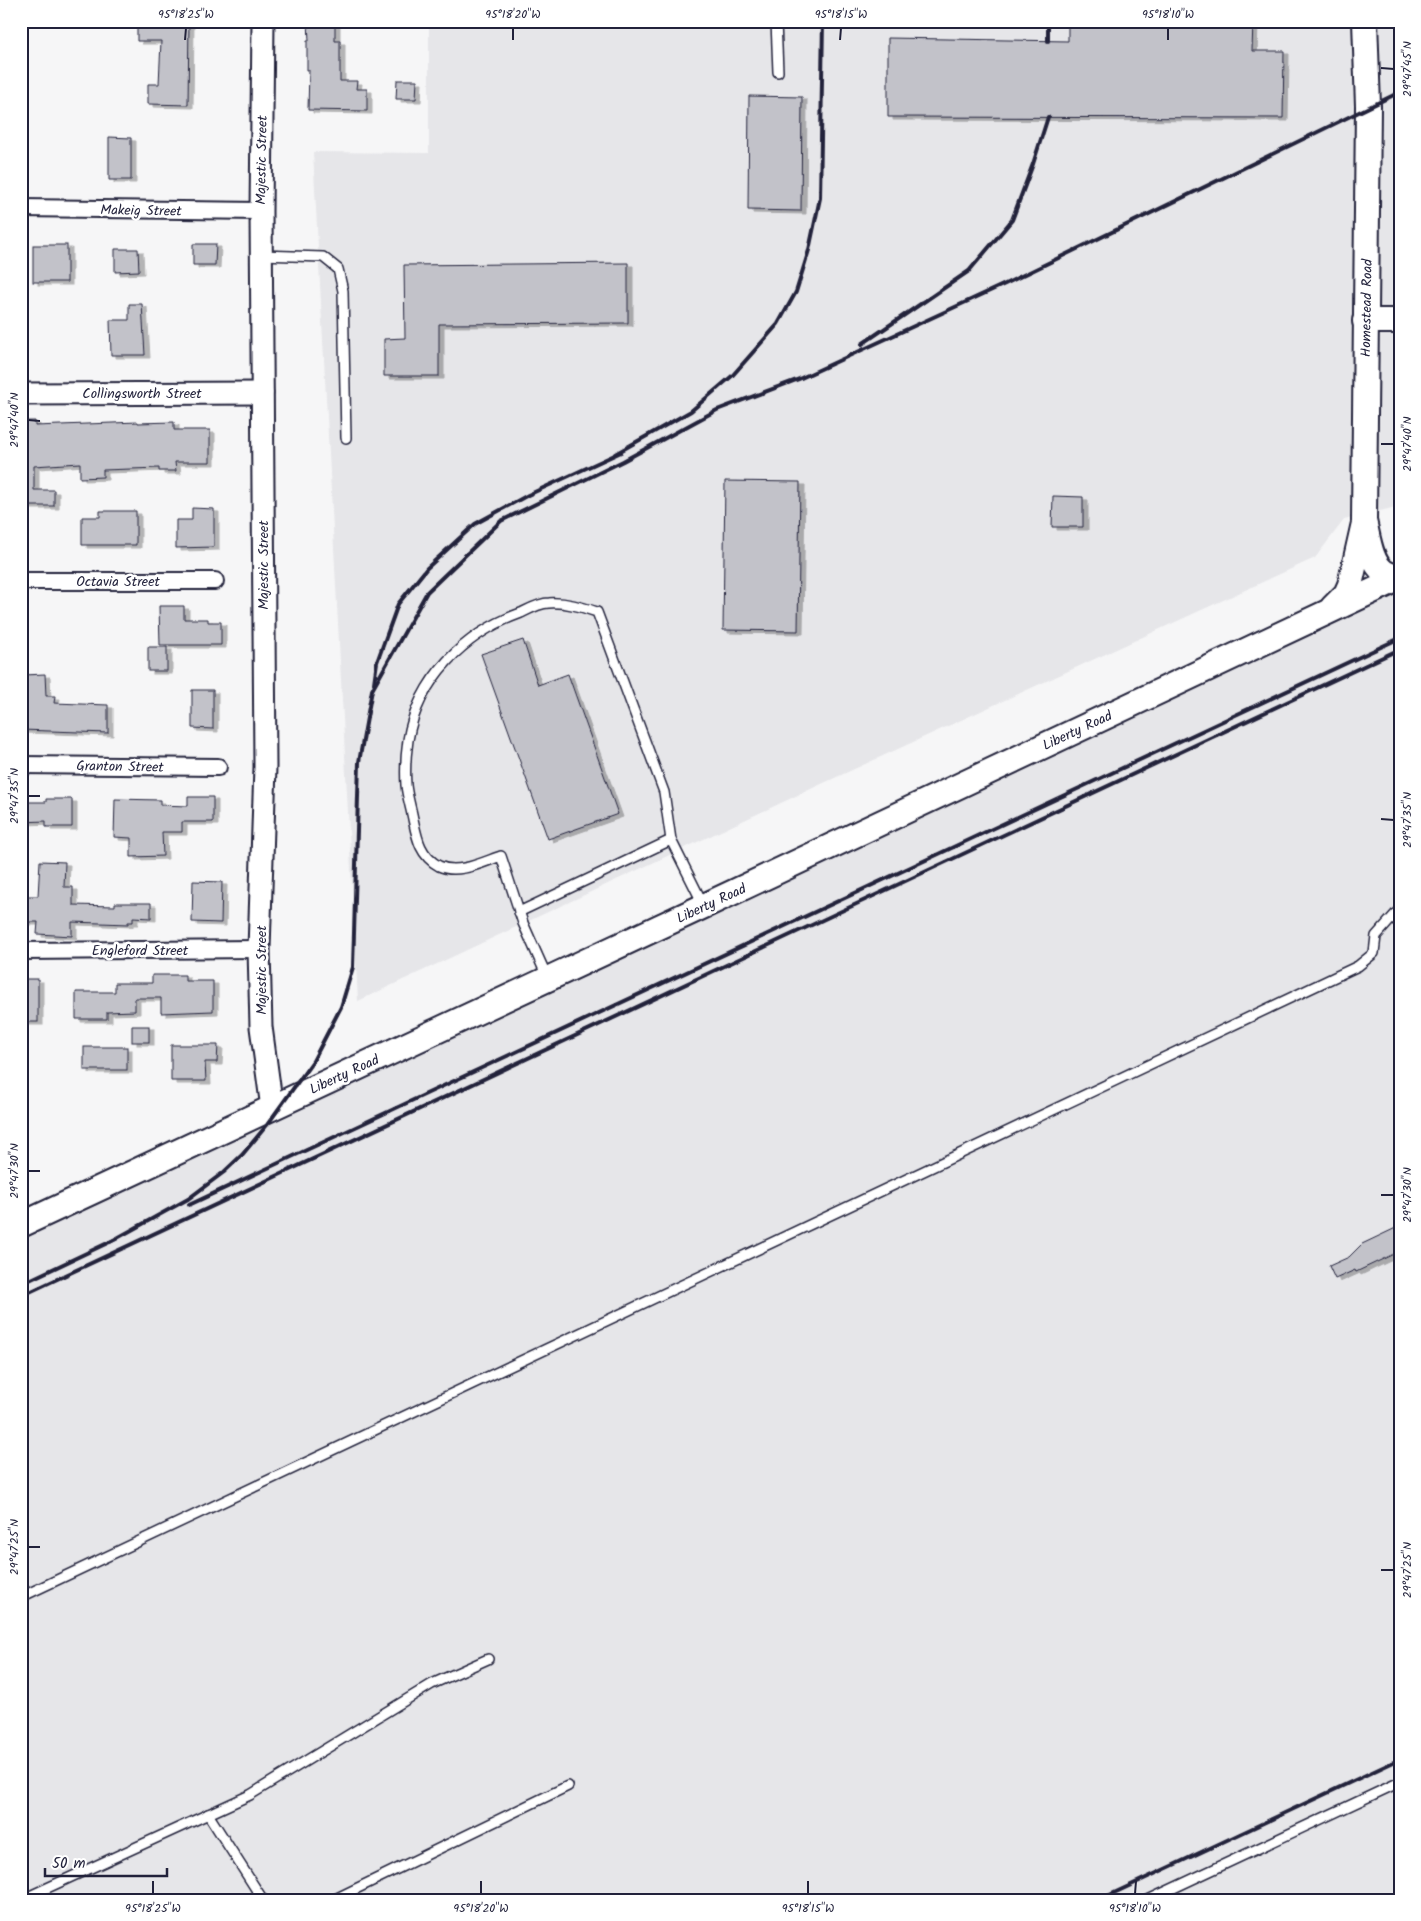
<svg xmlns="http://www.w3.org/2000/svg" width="1421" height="1921" font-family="Kalam,sans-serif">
	<defs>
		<filter id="shadow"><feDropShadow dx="5" dy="3" stdDeviation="0" flood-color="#0004"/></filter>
	</defs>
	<rect width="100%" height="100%" fill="#f6f6f7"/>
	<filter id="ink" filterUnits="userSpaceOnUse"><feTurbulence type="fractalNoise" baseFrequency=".02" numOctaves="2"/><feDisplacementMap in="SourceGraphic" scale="10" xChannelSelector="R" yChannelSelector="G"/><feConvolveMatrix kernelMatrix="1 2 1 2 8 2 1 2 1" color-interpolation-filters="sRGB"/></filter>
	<g filter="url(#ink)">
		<g fill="#e6e6e9">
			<path d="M 429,21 L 1400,21 L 1400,506 L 1344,520 L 1315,558 L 815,787 L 358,1001 L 313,152 L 429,153 Z"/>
			<path d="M 1400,593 L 1400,1900 L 21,1900 L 21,1240 Z"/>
		</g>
		<g fill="#c2c2c9" stroke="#22223b" filter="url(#shadow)">
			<path d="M 137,21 L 189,21 L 188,105 L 148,104 L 148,84 L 159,84 L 161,41 L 137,41 Z"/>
			<path d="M 308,21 L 335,21 L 335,41 L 340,41 L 340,81 L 357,81 L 356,89 L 367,89 L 367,111 L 308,110 L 309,70 L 307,70 L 307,41 L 309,41 Z"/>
			<path d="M 1068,21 L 1253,21 L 1252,51 L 1284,51 L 1283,118 L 888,117 L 888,38 L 1068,41 Z"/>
			<path d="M 397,80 L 417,80 L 416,99 L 396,99 Z"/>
			<path d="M 749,96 L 802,97 L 801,211 L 748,210 Z"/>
			<path d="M 109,137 L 131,138 L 131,180 L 109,180 Z"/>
			<path d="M 193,244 L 216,244 L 215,265 L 193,265 Z"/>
			<rect x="33" y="245" width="34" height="37"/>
			<path d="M 115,249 L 138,249 L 139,271 L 115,272 Z"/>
			<path d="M 628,263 L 628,323 L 439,324 L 439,376 L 384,376 L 384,339 L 405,338 L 404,265 Z"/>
			<path d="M 129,304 L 142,304 L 145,355 L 111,355 L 110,320 L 129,320 Z"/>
			<path d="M 21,421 L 35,421 L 35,426 L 138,422 L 138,423 L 174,422 L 174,430 L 210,430 L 210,462 L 175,462 L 176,471 L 159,471 L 159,468 L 103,470 L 103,477 L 80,478 L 80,463 L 34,466 L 34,490 L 54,490 L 54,506 L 21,506 Z"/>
			<path d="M 725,481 L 800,482 L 798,631 L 723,630 Z"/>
			<path d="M 1053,496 L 1083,497 L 1083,527 L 1052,527 Z"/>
			<path d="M 192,508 L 214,509 L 214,547 L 176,548 L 176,520 L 192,520 Z"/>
			<path d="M 100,511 L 136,511 L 136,545 L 82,545 L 82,517 L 100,517 Z"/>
			<path d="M 159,606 L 184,606 L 184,619 L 208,619 L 208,622 L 221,622 L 221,645 L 160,645 Z"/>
			<path d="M 523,640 L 538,685 L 568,674 L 618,814 L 548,839 L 481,654 Z"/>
			<rect x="148" y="647" width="19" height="24"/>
			<path d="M 45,674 L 46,696 L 55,696 L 54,703 L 108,705 L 108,733 L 21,730 L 21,713 L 24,713 L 24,675 Z"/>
			<path d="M 192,690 L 213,690 L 213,729 L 192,728 Z"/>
			<path d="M 188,797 L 213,797 L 213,822 L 182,822 L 182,832 L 162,832 L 163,856 L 131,857 L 131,838 L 114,837 L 115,799 L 160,800 L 160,805 L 188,806 Z"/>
			<path d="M 46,799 L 72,799 L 72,827 L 46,827 L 46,821 L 21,822 L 21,802 L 46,802 Z"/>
			<path d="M 40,861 L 65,862 L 64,887 L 73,887 L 73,905 L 115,906 L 115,903 L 151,903 L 151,918 L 133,917 L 133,922 L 128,922 L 128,924 L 72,922 L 72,936 L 37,934 L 38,922 L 21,922 L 21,896 L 38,896 Z"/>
			<path d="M 193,881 L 222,882 L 221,923 L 192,922 Z"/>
			<path d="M 152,975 L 185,975 L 185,981 L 213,981 L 213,1011 L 161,1013 L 161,998 L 135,998 L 135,1011 L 107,1012 L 107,1019 L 76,1019 L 76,992 L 115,992 L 115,983 L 152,983 Z"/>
			<rect x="21" y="979" width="17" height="43"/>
			<rect x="132" y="1026" width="17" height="16"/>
			<path d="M 171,1045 L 218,1045 L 217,1062 L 205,1062 L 206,1081 L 171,1081 Z"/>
			<rect x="84" y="1047" width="43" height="23"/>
			<path d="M 1400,1226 L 1400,1251 L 1356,1272 L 1355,1270 L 1335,1279 L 1329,1266 L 1349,1257 L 1362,1244 Z"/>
		</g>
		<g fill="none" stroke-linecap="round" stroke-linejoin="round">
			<g stroke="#22223b" stroke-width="12">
				<g id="service">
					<path d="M 776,21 L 778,72"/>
					<path d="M 261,255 L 323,257 L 338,269 L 343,291 L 346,438"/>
					<path d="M 519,912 L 671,840"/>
					<path d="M 548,979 L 523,923 L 501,856 C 483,862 458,875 439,866 C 420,856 417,838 413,819 C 411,808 407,796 406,785 C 405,771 406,754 408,740 C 418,679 465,633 521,613 C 529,609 540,603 549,603 C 566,602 582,607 597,612 L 664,792 L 671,840 L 704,906"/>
					<path d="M 21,1597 L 1358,966 L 1374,953 L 1376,936 L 1400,909"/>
					<path d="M 208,1814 L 263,1900"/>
					<path d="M 21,1900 L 250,1795 L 432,1684 L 488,1659"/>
					<path d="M 333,1900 L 568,1786"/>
					<path d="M 1148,1900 L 1400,1782"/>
				</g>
			</g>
			<g stroke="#22223b" stroke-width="20">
				<g id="minor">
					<path d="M 21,208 L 261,211"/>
					<path d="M 21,581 L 215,581"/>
					<path d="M 21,765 L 218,767"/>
					<path d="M 21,951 L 259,949"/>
				</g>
			</g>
			<g stroke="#22223b" stroke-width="25">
				<g id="tertiary">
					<path d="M 263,21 L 261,211 L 265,767 L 259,949 L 261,1027 L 272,1108"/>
					<path d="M 21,394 L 262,393"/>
				</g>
			</g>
			<g stroke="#22223b" stroke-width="28">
				<g id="secondary">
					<path d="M 1365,21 L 1368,106 L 1364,521 C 1368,536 1370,562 1384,572 C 1389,575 1394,576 1399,578"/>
					<path d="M 1365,321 L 1400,321"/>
					<path d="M 1333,607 L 1346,594 L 1350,585 L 1364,523"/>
					<path d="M 21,1225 L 704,906 L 1400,578"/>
				</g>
			</g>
			<use href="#service" stroke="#fff" stroke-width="9"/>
			<use href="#minor" stroke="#fff" stroke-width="16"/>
			<use href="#tertiary" stroke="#fff" stroke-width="21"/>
			<use href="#secondary" stroke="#fff" stroke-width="24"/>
			<g stroke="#22223b" stroke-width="4">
				<path d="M 1048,41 L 1048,21"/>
				<path d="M 862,344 L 969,271 L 1012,220 L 1033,164 L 1048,117"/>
				<path d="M 615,454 L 691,411 L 732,376 L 778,324 L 796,292 L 809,250 L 820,198 L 823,21"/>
				<path d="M 374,683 L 377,662 L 398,604 L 427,568 L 475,524 L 528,495 L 621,452"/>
				<path d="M 189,1205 L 1400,638"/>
				<path d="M 110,1242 L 188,1199 L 224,1172 L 242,1155 L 267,1125 L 313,1061 L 341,1007 L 353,967 L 359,762 L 372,690 L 427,592 L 501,521 L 623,461 L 717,410 L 799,379 L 1005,284 L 1400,92"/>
				<path d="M 21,1284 L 116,1239"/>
				<path d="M 21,1296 L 1400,649"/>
				<path d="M 1099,1900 L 1400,1759"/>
			</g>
		</g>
	</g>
	<path fill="none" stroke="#22223b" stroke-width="2" d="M 185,40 L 186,28M 513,40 L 513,28M 840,40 L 841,28M 1168,40 L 1168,28M 1381,68 L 1394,69M 28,420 L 40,421M 1381,444 L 1394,444M 28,796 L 40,796M 1381,819 L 1394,820M 28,1171 L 40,1171M 1381,1195 L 1394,1195M 28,1547 L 40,1547M 1381,1570 L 1394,1570M 153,1894 L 153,1881M 481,1894 L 481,1881M 808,1894 L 808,1881M 1135,1894 L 1136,1881"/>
	<g text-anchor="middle" stroke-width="5" stroke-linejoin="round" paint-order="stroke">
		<g font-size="14" fill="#22223b" stroke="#fff">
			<text transform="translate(261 160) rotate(-89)" y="5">Majestic Street</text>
			<text transform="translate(141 210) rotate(1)" y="5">Makeig Street</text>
			<text transform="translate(1366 308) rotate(-89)" y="5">Homestead Road</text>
			<text x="142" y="398">Collingsworth Street</text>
			<text transform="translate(263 565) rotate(-90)" y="5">Majestic Street</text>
			<text x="118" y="586">Octavia Street</text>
			<text transform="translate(1077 730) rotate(-25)" y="5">Liberty Road</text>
			<text transform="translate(120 766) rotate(1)" y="5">Granton Street</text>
			<text transform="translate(711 903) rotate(-25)" y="5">Liberty Road</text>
			<text x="140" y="955">Engleford Street</text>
			<text transform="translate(261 970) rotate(-90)" y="5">Majestic Street</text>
			<text transform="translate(344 1074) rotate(-25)" y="5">Liberty Road</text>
		</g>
	</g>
	<rect width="1421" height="1921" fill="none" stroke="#fff" stroke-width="55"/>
	<path d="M45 1868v8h122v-8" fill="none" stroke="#22223b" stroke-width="2.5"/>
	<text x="52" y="1868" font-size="15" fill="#22223b" stroke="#ffffff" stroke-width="4" paint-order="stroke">50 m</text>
	<rect x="28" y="28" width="1366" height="1866" fill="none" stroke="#22223b" stroke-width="2"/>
	<g font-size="12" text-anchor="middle" fill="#22223b">
		<text x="186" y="18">95°18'25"W</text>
		<text x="513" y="18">95°18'20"W</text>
		<text x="841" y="18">95°18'15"W</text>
		<text x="1168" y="18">95°18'10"W</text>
		<text transform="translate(1407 69) rotate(-90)" y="4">29°47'45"N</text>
		<text transform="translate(14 420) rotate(-90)" y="4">29°47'40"N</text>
		<text transform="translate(1407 444) rotate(-90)" y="4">29°47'40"N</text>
		<text transform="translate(14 796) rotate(-90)" y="4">29°47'35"N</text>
		<text transform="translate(1407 820) rotate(-90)" y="4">29°47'35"N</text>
		<text transform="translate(14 1171) rotate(-90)" y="4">29°47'30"N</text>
		<text transform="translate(1407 1195) rotate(-90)" y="4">29°47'30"N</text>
		<text transform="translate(14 1547) rotate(-90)" y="4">29°47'25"N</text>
		<text transform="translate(1407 1570) rotate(-90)" y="4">29°47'25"N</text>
		<text x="153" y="1912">95°18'25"W</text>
		<text x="481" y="1912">95°18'20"W</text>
		<text x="808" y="1912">95°18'15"W</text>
		<text x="1135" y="1912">95°18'10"W</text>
	</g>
</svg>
